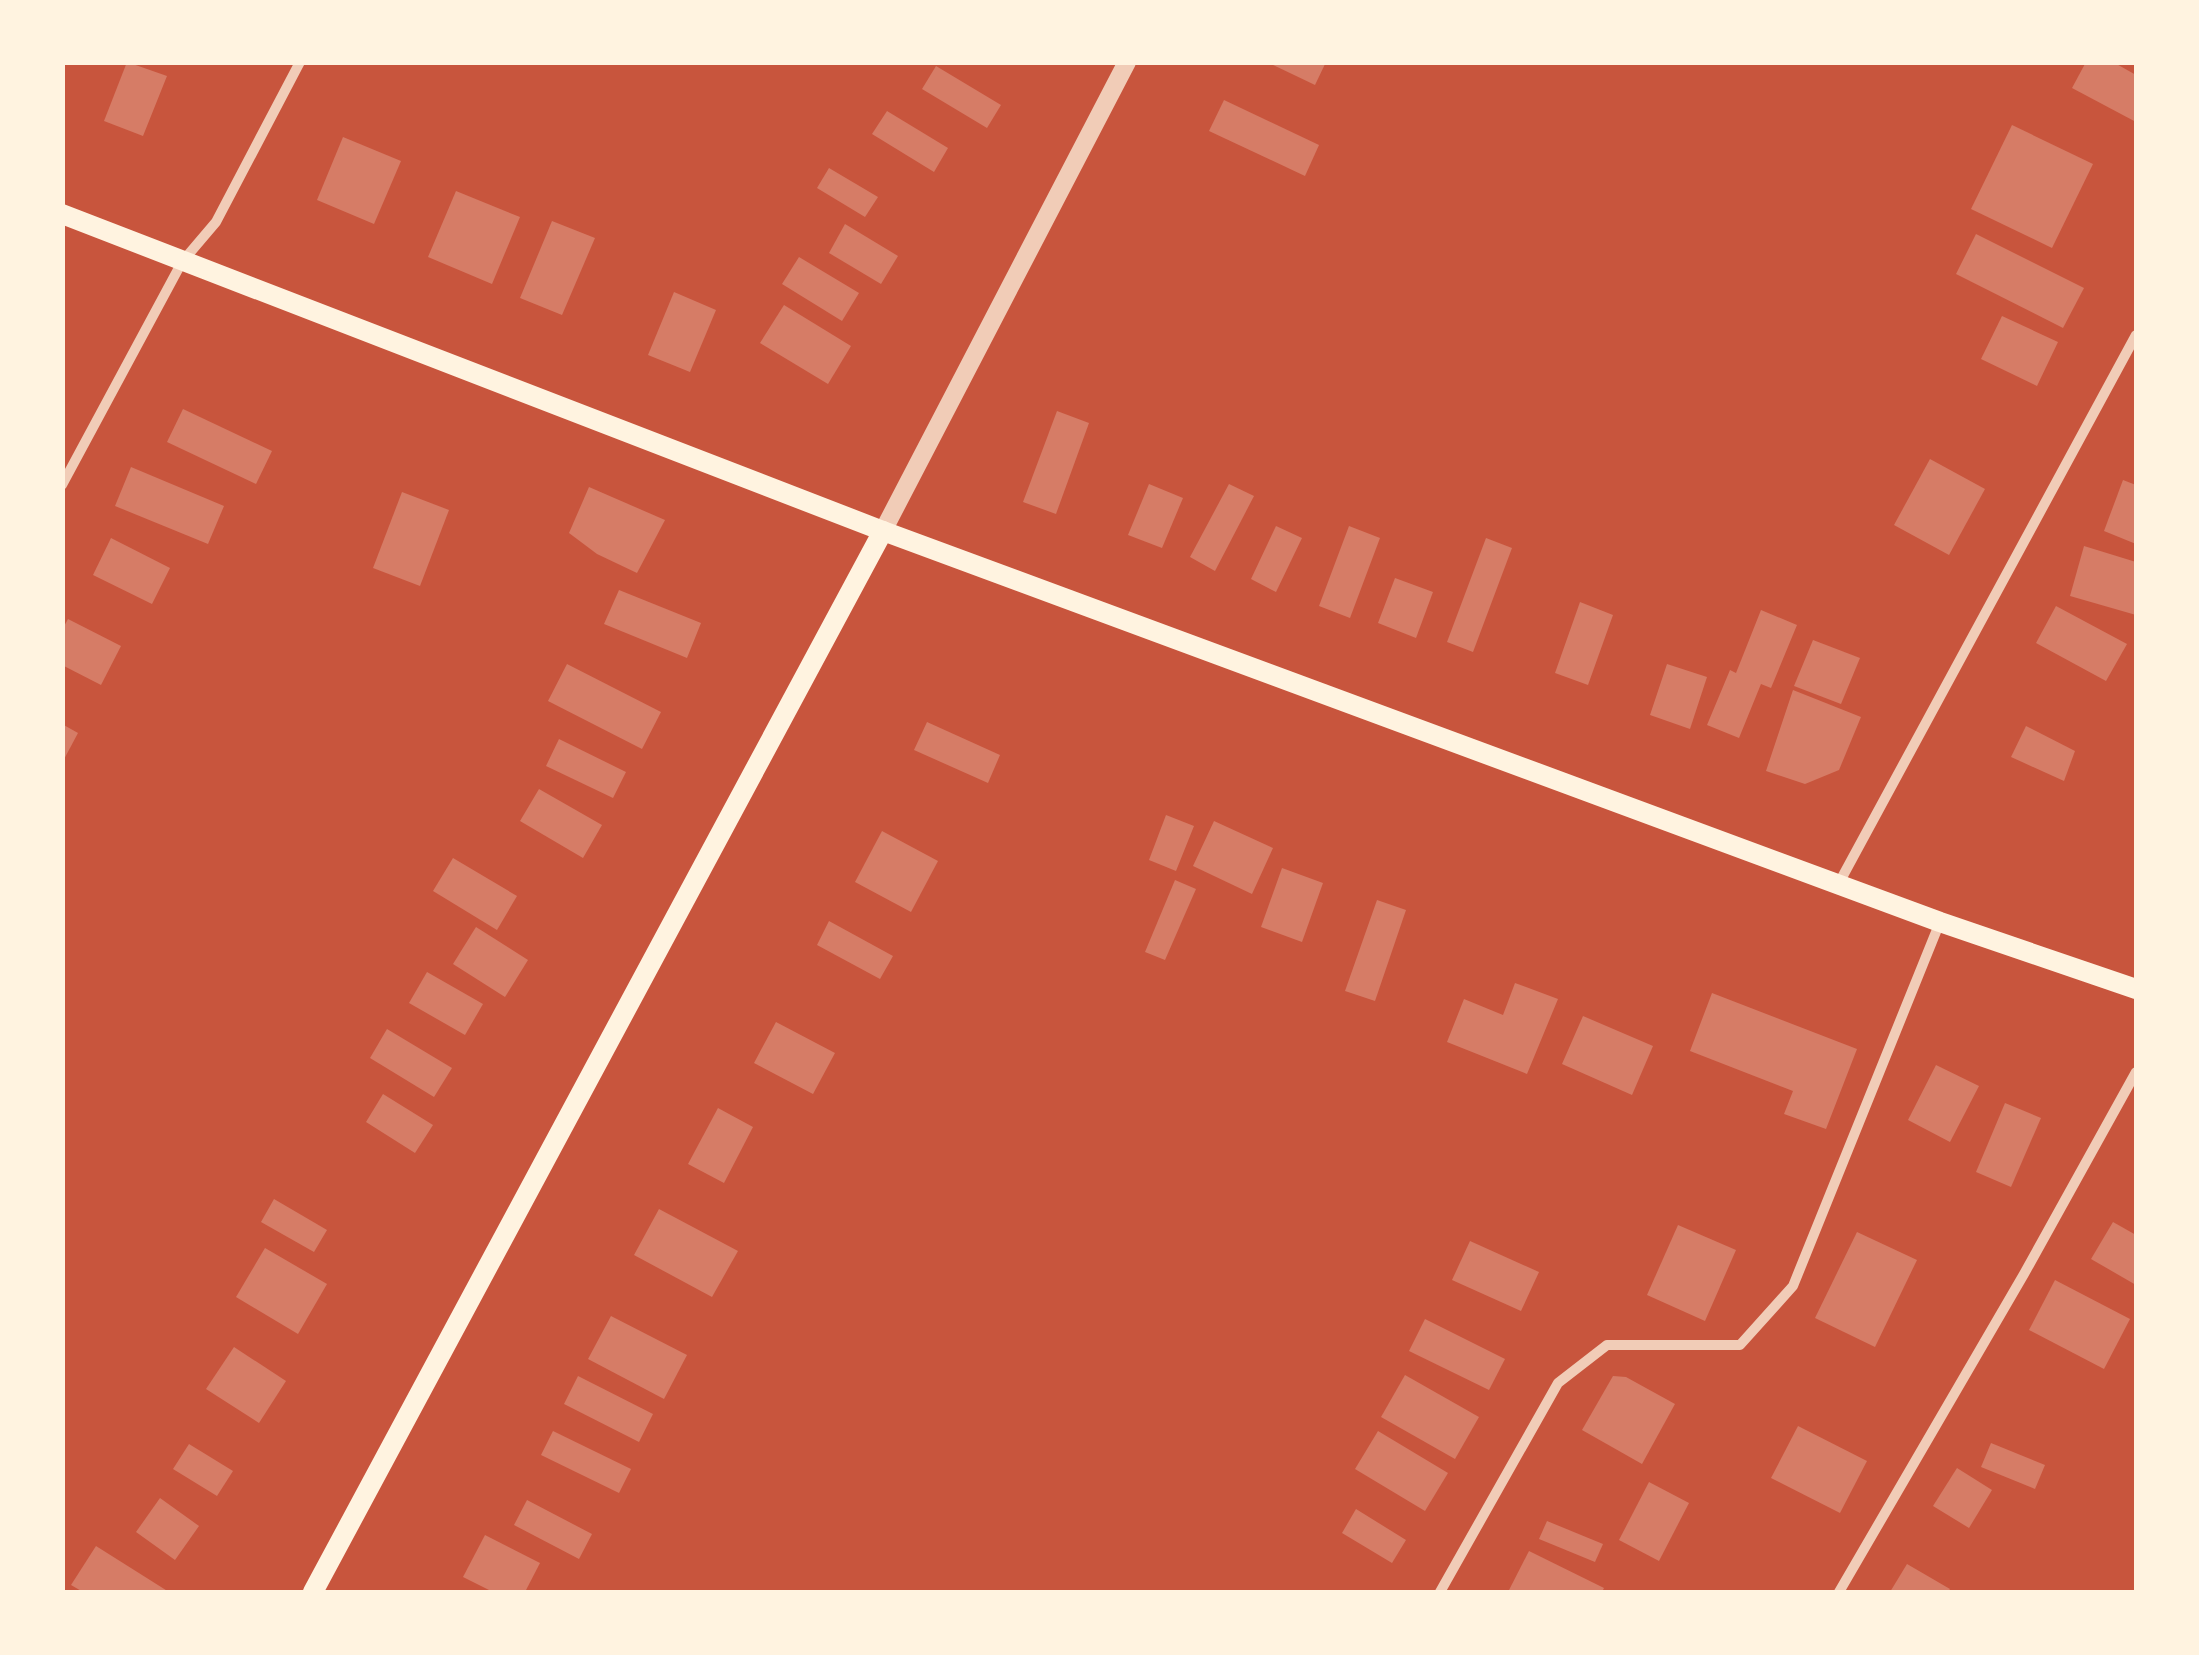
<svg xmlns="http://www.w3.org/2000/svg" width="2199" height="1655" font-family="Georgia,serif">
	<rect width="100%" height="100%" fill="#c8553d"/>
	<g fill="#d67c66">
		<path d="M 127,62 L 167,76 L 143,136 L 104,121 Z"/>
		<path d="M 1267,62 L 1326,62 L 1315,85 Z"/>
		<path d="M 2086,62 L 2113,62 L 2136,75 L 2136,122 L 2072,88 Z"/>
		<path d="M 936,66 L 1001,105 L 987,128 L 922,89 Z"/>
		<path d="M 1224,100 L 1319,145 L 1305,176 L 1209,131 Z"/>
		<path d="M 887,111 L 948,148 L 934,172 L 872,134 Z"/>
		<path d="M 2012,125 L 2093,164 L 2052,248 L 1971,209 Z"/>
		<path d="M 343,137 L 401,161 L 374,224 L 317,200 Z"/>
		<path d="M 829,168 L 878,197 L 865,217 L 817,188 Z"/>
		<path d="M 456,191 L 520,217 L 492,284 L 428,257 Z"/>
		<path d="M 552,221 L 595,238 L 562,315 L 520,298 Z"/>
		<path d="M 845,224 L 898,256 L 881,284 L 829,253 Z"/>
		<path d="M 1976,234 L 2084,288 L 2063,328 L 1956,274 Z"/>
		<path d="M 799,257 L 859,293 L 842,321 L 782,284 Z"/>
		<path d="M 674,292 L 716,310 L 690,372 L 648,355 Z"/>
		<path d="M 784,305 L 851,346 L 828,384 L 760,343 Z"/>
		<path d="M 2002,316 L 2058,342 L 2037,386 L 1981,359 Z"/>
		<path d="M 183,409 L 272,451 L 256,484 L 167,442 Z"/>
		<path d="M 1057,411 L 1089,423 L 1056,514 L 1023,502 Z"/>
		<path d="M 1930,459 L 1985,489 L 1949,555 L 1894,525 Z"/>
		<path d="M 131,467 L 224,506 L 208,544 L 115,506 Z"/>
		<path d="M 2123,480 L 2136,485 L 2136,544 L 2104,531 Z"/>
		<path d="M 1149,484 L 1183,498 L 1162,548 L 1128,535 Z"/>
		<path d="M 1229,484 L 1254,496 L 1215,571 L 1190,557 Z"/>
		<path d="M 589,487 L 665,520 L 637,573 L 597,554 L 569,533 Z"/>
		<path d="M 402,492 L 449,510 L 420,586 L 373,568 Z"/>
		<path d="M 1276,526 L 1302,538 L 1276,592 L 1251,579 Z"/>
		<path d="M 1349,526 L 1380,538 L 1350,618 L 1319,606 Z"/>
		<path d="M 111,538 L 170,568 L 152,604 L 93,575 Z"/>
		<path d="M 1486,538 L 1512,548 L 1473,652 L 1447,642 Z"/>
		<path d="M 2084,546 L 2136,562 L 2136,615 L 2070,596 Z"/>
		<path d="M 1395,578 L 1433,592 L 1416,638 L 1378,623 Z"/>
		<path d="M 619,590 L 701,623 L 687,658 L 604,624 Z"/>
		<path d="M 1580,602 L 1613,615 L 1588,685 L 1555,673 Z"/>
		<path d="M 2056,606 L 2127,644 L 2106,681 L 2036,643 Z"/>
		<path d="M 1761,610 L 1797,625 L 1771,688 L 1761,684 L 1739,738 L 1707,725 L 1730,670 L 1736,673 Z"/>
		<path d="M 68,619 L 121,646 L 101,685 L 62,665 L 62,630 Z"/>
		<path d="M 1813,640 L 1860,658 L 1841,704 L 1794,686 Z"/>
		<path d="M 567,664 L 661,712 L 642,749 L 548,701 Z"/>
		<path d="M 1667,664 L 1707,677 L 1690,729 L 1650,715 Z"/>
		<path d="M 1793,690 L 1861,717 L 1839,770 L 1805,784 L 1766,771 Z"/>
		<path d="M 927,722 L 1000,755 L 988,783 L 914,750 Z"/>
		<path d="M 62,724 L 78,733 L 62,763 Z"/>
		<path d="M 2026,726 L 2075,751 L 2064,781 L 2011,757 Z"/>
		<path d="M 559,739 L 626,772 L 613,798 L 546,766 Z"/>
		<path d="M 539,789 L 602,825 L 583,858 L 520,821 Z"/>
		<path d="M 1166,815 L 1194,826 L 1176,871 L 1149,860 Z"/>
		<path d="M 1214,821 L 1273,848 L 1252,894 L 1193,866 Z"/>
		<path d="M 882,831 L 938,861 L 911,912 L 855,882 Z"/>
		<path d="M 453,858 L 517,896 L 497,930 L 433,891 Z"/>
		<path d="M 1282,868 L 1323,883 L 1302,942 L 1261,927 Z"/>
		<path d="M 1175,880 L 1196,889 L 1165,960 L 1145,952 Z"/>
		<path d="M 1377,900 L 1406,910 L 1375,1001 L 1345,991 Z"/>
		<path d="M 829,921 L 893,956 L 880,979 L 817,945 Z"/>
		<path d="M 476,927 L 528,960 L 505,997 L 453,964 Z"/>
		<path d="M 427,972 L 483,1004 L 465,1035 L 409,1003 Z"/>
		<path d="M 1515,983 L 1558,999 L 1527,1074 L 1447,1042 L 1464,999 L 1503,1015 Z"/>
		<path d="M 1712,993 L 1857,1049 L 1826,1129 L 1784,1114 L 1793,1091 L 1690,1051 Z"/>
		<path d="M 1583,1016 L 1653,1046 L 1632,1095 L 1562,1064 Z"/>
		<path d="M 776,1022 L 835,1053 L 813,1094 L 754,1063 Z"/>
		<path d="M 387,1029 L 452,1068 L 434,1097 L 370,1058 Z"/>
		<path d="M 1936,1065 L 1979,1086 L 1950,1142 L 1908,1120 Z"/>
		<path d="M 383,1094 L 433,1125 L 415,1153 L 366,1122 Z"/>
		<path d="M 2005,1103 L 2041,1118 L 2011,1187 L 1976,1172 Z"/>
		<path d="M 718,1108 L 753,1127 L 724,1183 L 688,1164 Z"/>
		<path d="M 274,1199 L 327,1230 L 314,1252 L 261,1222 Z"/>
		<path d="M 659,1209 L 738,1251 L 712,1297 L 634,1255 Z"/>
		<path d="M 2113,1222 L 2136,1235 L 2136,1285 L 2091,1259 Z"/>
		<path d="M 1678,1225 L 1736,1250 L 1705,1321 L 1647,1295 Z"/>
		<path d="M 1857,1232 L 1917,1260 L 1875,1347 L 1815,1318 Z"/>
		<path d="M 1470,1241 L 1539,1272 L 1521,1311 L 1452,1280 Z"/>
		<path d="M 265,1248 L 327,1284 L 298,1334 L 236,1297 Z"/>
		<path d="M 2055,1280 L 2130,1319 L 2104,1369 L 2029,1330 Z"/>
		<path d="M 611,1316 L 687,1355 L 664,1399 L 588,1359 Z"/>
		<path d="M 1425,1319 L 1505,1359 L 1489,1390 L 1409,1351 Z"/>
		<path d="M 234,1347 L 286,1381 L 259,1423 L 206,1389 Z"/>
		<path d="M 1405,1375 L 1479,1417 L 1455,1459 L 1381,1417 Z"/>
		<path d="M 578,1376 L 653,1414 L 639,1442 L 564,1404 Z"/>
		<path d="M 1613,1376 L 1626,1377 L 1675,1404 L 1642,1464 L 1582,1430 Z"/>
		<path d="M 1798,1426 L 1867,1461 L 1840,1513 L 1771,1478 Z"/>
		<path d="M 553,1431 L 631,1469 L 619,1493 L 541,1455 Z"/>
		<path d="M 1378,1431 L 1448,1473 L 1425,1511 L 1355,1469 Z"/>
		<path d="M 1991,1443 L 2045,1465 L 2035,1489 L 1981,1467 Z"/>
		<path d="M 189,1444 L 233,1471 L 217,1496 L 173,1469 Z"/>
		<path d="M 1957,1468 L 1992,1490 L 1969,1528 L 1933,1506 Z"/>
		<path d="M 1649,1482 L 1689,1503 L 1659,1561 L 1619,1540 Z"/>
		<path d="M 160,1498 L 199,1526 L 175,1560 L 136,1532 Z"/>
		<path d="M 527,1500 L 592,1534 L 579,1559 L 514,1525 Z"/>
		<path d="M 1356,1509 L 1406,1540 L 1392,1563 L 1342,1533 Z"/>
		<path d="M 1547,1521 L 1603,1544 L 1595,1562 L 1539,1539 Z"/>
		<path d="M 485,1535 L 540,1563 L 525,1592 L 493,1592 L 463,1577 Z"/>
		<path d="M 96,1546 L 169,1592 L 83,1592 L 71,1585 Z"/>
		<path d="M 1529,1551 L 1604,1588 L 1602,1592 L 1508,1592 Z"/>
		<path d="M 1907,1564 L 1950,1589 L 1948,1592 L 1890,1592 Z"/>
	</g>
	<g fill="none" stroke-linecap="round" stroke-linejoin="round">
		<g stroke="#f1ccb7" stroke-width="10">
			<path d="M 62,485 L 182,262 L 216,222 L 300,62"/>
			<path d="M 1839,883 L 2136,335"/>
			<path d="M 1440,1592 L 1558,1383 L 1607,1345 L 1740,1345 L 1793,1286 L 1940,922"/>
			<path d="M 1839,1592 L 2024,1274 L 2136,1072"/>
		</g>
		<path stroke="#f1ccb7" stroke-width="18" d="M 883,531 L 1127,62"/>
		<g stroke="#fff3e0" stroke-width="20">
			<path d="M 62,214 L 883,531 L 1940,922 L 2136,989"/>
			<path d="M 313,1592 L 883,531"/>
		</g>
	</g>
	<rect width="2199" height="1655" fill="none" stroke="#fff3e0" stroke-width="130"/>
</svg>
